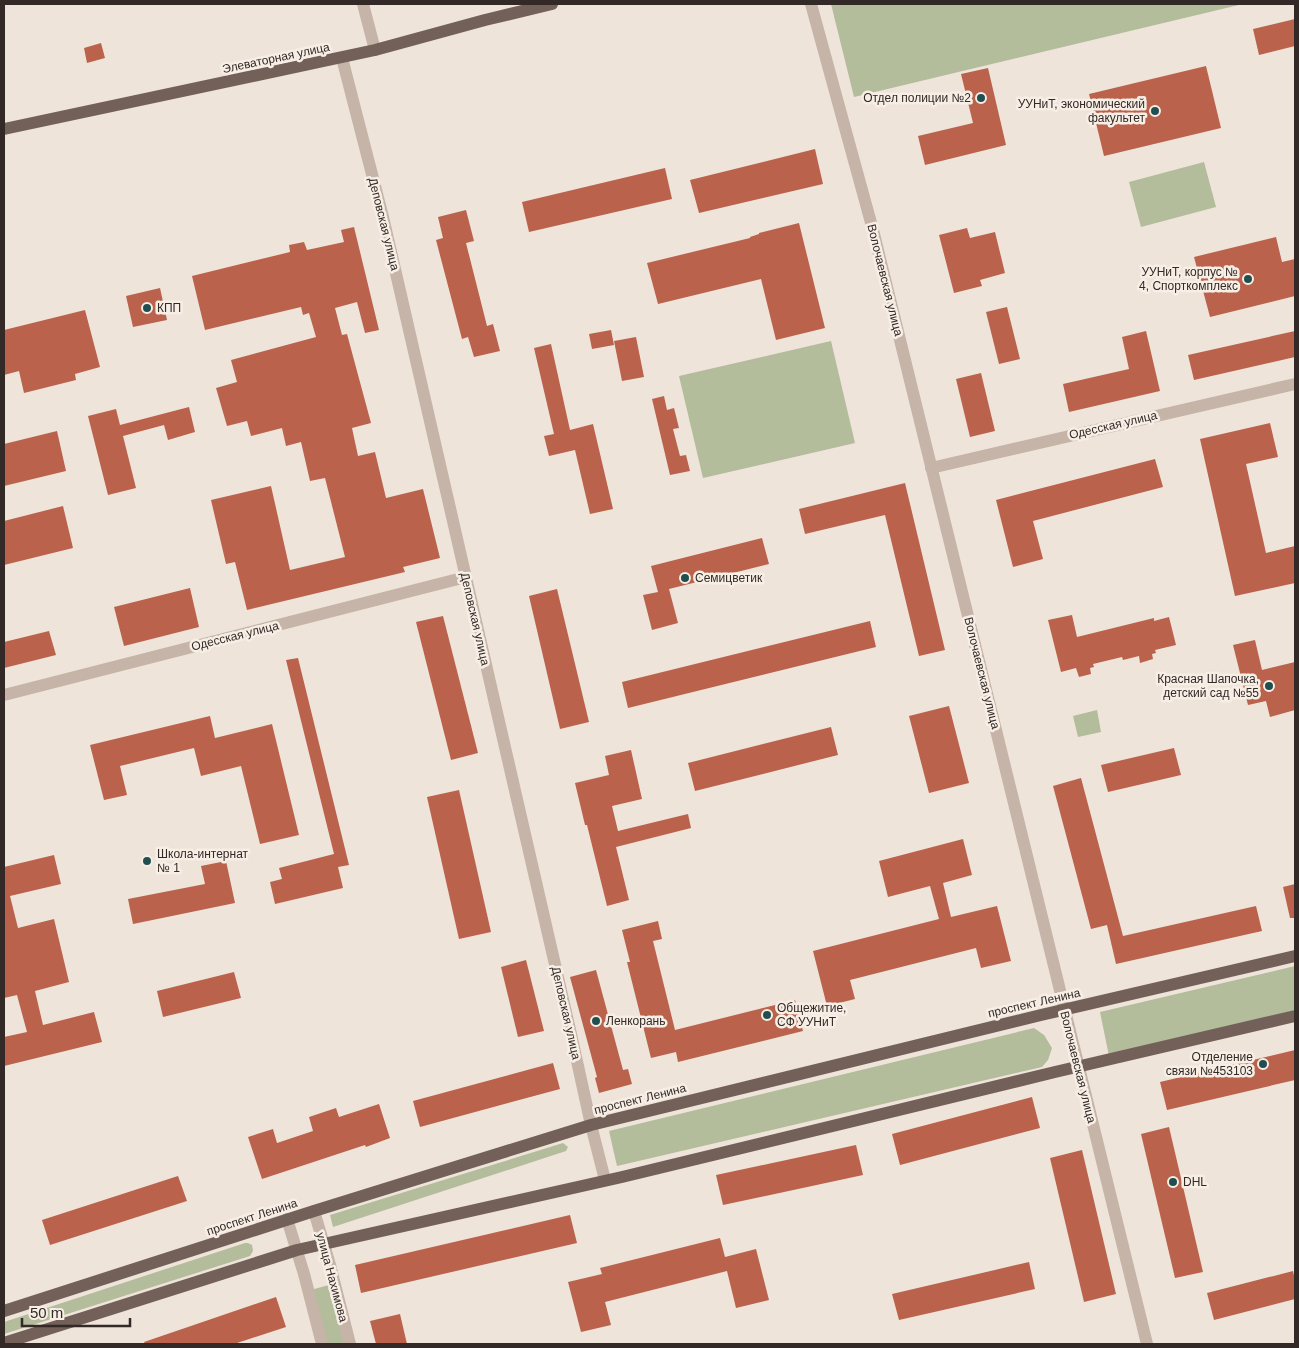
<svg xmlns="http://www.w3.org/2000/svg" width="1299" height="1348" font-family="Helvetica,sans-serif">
	<rect width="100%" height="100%" fill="#efe4da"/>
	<g fill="#b3bc9b">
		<path d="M 831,4 L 1243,4 L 854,97 Z"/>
		<path d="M 1204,162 L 1216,207 L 1141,227 L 1129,182 Z"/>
		<path d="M 831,341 L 855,443 L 703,478 L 679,376 Z"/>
		<path d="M 1097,710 L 1101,732 L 1078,737 L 1073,716 Z"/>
		<path d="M 1295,966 L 1295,1010 L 1109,1056 L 1100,1012 Z"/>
		<path d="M 1034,1028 L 1044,1035 L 1052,1048 L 1048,1060 L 1042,1067 L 617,1166 L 609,1131 Z"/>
		<path d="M 563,1143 L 568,1147 L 566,1151 L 333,1227 L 330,1215 Z"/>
		<path d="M 245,1243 L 248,1243 L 252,1245 L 253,1251 L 250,1256 L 4,1334 L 4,1322 Z"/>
		<path d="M 336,1283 L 350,1344 L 320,1344 L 307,1291 Z"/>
	</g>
	<g fill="#ba624c">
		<path d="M 1295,19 L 1295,46 L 1259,55 L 1253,29 Z"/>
		<path d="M 101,43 L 105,58 L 87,63 L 84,48 Z"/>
		<path d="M 1206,66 L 1221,128 L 1104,156 L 1089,94 Z"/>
		<path d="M 988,68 L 1006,145 L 925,165 L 918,136 L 973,123 L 961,74 Z"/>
		<path d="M 815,149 L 823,184 L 699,213 L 690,180 Z"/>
		<path d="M 665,168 L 672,199 L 529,232 L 522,202 Z"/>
		<path d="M 466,210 L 474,241 L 466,243 L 487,326 L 493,324 L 500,351 L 474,357 L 468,337 L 462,339 L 436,240 L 443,238 L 438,217 Z"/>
		<path d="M 799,223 L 825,328 L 776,340 L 761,279 L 658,304 L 647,263 L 750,238 L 750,237 L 759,234 L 759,233 Z"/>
		<path d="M 354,227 L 379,330 L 365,333 L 357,302 L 335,308 L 342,335 L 347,334 L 371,423 L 352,428 L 358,456 L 375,452 L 386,498 L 423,489 L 440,558 L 403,567 L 405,572 L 247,610 L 235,562 L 226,564 L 211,500 L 271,486 L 290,570 L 345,557 L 325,478 L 310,481 L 301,442 L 286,446 L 282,428 L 251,436 L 247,421 L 227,426 L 216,388 L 237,382 L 231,360 L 316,337 L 309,313 L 303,315 L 301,307 L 205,330 L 192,276 L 290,252 L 289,245 L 304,242 L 307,250 L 344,242 L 341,230 Z"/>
		<path d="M 967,228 L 970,238 L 995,232 L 1005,273 L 980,280 L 982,286 L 954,293 L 939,235 Z"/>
		<path d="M 1276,237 L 1282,262 L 1295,259 L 1295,296 L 1210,317 L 1194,257 Z"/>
		<path d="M 160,288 L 167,320 L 133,327 L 126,296 Z"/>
		<path d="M 1007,307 L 1020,359 L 999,364 L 986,312 Z"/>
		<path d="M 85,310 L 100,367 L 75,374 L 76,380 L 24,393 L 19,371 L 4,375 L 4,330 Z"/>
		<path d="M 611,330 L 614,345 L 592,349 L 589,334 Z"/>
		<path d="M 1146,331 L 1160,391 L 1069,412 L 1063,384 L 1129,369 L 1122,337 Z"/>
		<path d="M 1295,331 L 1295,357 L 1194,380 L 1188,355 Z"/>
		<path d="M 636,337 L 644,377 L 622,381 L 614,341 Z"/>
		<path d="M 551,344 L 570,430 L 593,424 L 613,509 L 590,514 L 575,450 L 549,456 L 544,436 L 554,434 L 534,348 Z"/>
		<path d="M 981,373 L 995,431 L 970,437 L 956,379 Z"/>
		<path d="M 664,396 L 667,410 L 674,408 L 679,428 L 673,429 L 680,456 L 686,455 L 690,471 L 670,475 L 652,399 Z"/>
		<path d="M 189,407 L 195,432 L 168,440 L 164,425 L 123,436 L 136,488 L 108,495 L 88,416 L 116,409 L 120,425 Z"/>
		<path d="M 1270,423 L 1278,457 L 1246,464 L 1266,553 L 1295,546 L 1295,583 L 1235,596 L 1200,439 Z"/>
		<path d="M 57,431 L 66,471 L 4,486 L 4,444 Z"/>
		<path d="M 1155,459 L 1163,487 L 1033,521 L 1043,559 L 1013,567 L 996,500 Z"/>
		<path d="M 905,483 L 945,650 L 919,656 L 885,515 L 805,534 L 799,509 Z"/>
		<path d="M 63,506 L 73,548 L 4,565 L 4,521 Z"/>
		<path d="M 762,538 L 769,564 L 669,589 L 678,623 L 652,630 L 643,595 L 658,592 L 651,566 Z"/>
		<path d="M 190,588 L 199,627 L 124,646 L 114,607 Z"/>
		<path d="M 557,589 L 589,722 L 560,729 L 529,596 Z"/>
		<path d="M 1072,615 L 1077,637 L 1154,618 L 1154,621 L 1169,617 L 1176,645 L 1155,650 L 1156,653 L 1152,654 L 1153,659 L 1140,663 L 1139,656 L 1123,660 L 1122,657 L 1093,664 L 1094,667 L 1090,668 L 1091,674 L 1079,677 L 1076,668 L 1061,672 L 1048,620 Z"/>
		<path d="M 443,616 L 478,753 L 451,760 L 416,622 Z"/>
		<path d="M 870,621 L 876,647 L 628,708 L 622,682 Z"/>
		<path d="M 49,631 L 56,655 L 4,668 L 4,642 Z"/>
		<path d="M 1255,640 L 1262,670 L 1295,662 L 1295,710 L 1270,717 L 1266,701 L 1248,705 L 1233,645 Z"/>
		<path d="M 298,658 L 349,865 L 338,867 L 343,888 L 275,904 L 270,882 L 282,879 L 279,868 L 334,854 L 286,660 Z"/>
		<path d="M 949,706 L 969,783 L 929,793 L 909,716 Z"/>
		<path d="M 210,716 L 215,738 L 272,724 L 299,835 L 260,844 L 241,766 L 201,776 L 194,748 L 120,766 L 127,795 L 104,800 L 90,745 Z"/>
		<path d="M 831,727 L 838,755 L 695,791 L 688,763 Z"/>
		<path d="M 1174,748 L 1181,775 L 1108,792 L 1101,765 Z"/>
		<path d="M 631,750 L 642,799 L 612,806 L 618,831 L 688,814 L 691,828 L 616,847 L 629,900 L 607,906 L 587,825 L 585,825 L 575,783 L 609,775 L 605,756 Z"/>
		<path d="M 1081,778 L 1123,936 L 1256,906 L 1262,931 L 1116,964 L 1107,925 L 1091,929 L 1053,786 Z"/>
		<path d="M 459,790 L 491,932 L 459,939 L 427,797 Z"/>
		<path d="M 963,839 L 972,875 L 943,883 L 951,917 L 997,906 L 1011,961 L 981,968 L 976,948 L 850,980 L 855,999 L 827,1006 L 813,951 L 939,919 L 930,886 L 888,897 L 879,861 Z"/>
		<path d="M 54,855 L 61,884 L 10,896 L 18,928 L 54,919 L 69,982 L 35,991 L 43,1025 L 94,1012 L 102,1042 L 4,1066 L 4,1037 L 27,1032 L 17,995 L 4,998 L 4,867 Z"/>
		<path d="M 226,861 L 235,903 L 133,924 L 128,899 L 205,884 L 201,866 Z"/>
		<path d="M 1295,884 L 1295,918 L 1290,918 L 1283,887 Z"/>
		<path d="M 658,921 L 662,939 L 653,941 L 675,1030 L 795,1000 L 803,1031 L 678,1062 L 676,1052 L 651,1058 L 627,962 L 630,962 L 622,930 Z"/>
		<path d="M 526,960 L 544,1031 L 518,1037 L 501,967 Z"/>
		<path d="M 596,970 L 623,1070 L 628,1069 L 632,1084 L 599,1093 L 595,1078 L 597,1077 L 570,977 Z"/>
		<path d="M 234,972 L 241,998 L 163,1017 L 157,991 Z"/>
		<path d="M 1295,1050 L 1295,1080 L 1167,1110 L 1160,1082 Z"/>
		<path d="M 553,1063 L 560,1089 L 420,1127 L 413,1101 Z"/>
		<path d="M 1032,1097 L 1040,1128 L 900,1165 L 892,1134 Z"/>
		<path d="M 379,1104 L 390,1138 L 366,1147 L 365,1145 L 262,1179 L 248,1137 L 273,1129 L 277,1143 L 313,1131 L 309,1117 L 336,1108 L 339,1117 Z"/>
		<path d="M 1169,1127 L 1203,1272 L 1175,1278 L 1141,1134 Z"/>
		<path d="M 856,1145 L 863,1175 L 723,1205 L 716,1175 Z"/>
		<path d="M 1082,1150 L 1116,1294 L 1084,1302 L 1050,1158 Z"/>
		<path d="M 178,1176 L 187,1201 L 50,1245 L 42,1220 Z"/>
		<path d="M 570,1215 L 577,1243 L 361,1293 L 355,1265 Z"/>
		<path d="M 720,1238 L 725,1257 L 756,1249 L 769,1300 L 736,1308 L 727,1271 L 605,1302 L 611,1325 L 581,1332 L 568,1282 L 602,1274 L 600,1268 Z"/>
		<path d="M 1029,1262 L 1035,1289 L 899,1320 L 892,1294 Z"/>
		<path d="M 1293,1271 L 1295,1280 L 1295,1299 L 1214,1320 L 1207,1293 Z"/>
		<path d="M 276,1297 L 286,1327 L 234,1344 L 145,1344 L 144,1342 Z"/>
		<path d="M 400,1314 L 407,1344 L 376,1344 L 370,1321 Z"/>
	</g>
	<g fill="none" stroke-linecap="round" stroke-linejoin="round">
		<g stroke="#c5b4a7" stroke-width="12">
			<path d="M 363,4 L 375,50"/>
			<path d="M 811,4 L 873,230 L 1147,1344"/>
			<path d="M 342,58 L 383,217 L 571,1034 L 591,1125 L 605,1180"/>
			<path d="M 931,468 L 1295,384"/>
			<path d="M 4,695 L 466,577"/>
			<path d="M 314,1211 L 330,1265 L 350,1344"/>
			<path d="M 287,1219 L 304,1274 L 322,1344"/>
		</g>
		<g stroke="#736159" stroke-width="12">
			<path d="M 4,129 L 375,50 L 485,20 L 552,4"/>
			<path d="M 4,1311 L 314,1211 L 591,1125 L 1041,1015 L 1295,956"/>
			<path d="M 4,1343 L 297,1250 L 622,1177 L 1055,1072 L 1295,1016"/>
		</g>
	</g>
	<g fill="#214f50" stroke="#f7eee6" stroke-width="2">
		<circle cx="981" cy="98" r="5"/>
		<circle cx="1155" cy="111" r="5"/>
		<circle cx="1248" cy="279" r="5"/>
		<circle cx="147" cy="308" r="5"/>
		<circle cx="685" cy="578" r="5"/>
		<circle cx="1269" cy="686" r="5"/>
		<circle cx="147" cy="861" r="5"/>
		<circle cx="767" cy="1015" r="5"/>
		<circle cx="596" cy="1021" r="5"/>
		<circle cx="1263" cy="1064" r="5"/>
		<circle cx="1173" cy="1182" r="5"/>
	</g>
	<g text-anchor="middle" stroke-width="5" stroke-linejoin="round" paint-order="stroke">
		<g font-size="12" fill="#332a27" stroke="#f7eee6">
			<text transform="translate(276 58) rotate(-12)" y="4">Элеваторная улица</text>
			<text transform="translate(384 224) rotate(76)" y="4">Деповская улица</text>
			<text transform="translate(885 280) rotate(76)" y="4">Волочаевская улица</text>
			<text transform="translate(1113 425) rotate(-13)" y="4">Одесская улица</text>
			<text transform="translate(475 619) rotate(77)" y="4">Деповская улица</text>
			<text transform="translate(235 636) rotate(-14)" y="4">Одесская улица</text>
			<text transform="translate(982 673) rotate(76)" y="4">Волочаевская улица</text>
			<text transform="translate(1034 1003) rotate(-13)" y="4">проспект Ленина</text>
			<text transform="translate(566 1013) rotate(77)" y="4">Деповская улица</text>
			<text transform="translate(1078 1067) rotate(76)" y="4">Волочаевская улица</text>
			<text transform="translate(640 1099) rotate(-14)" y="4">проспект Ленина</text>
			<text transform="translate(252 1217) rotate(-18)" y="4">проспект Ленина</text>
			<text transform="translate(332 1277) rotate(75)" y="4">улица Нахимова</text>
		</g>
		<g font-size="12" fill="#332a27" stroke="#f7eee6" text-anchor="start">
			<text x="971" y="102" text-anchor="end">Отдел полиции №2</text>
			<text x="1145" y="108" text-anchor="end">УУНиТ, экономический<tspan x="1145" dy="14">факультет</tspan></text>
			<text x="1238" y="276" text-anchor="end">УУНиТ, корпус №<tspan x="1238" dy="14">4, Спорткомплекс</tspan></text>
			<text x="157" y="312">КПП</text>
			<text x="695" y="582">Семицветик</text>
			<text x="1259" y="683" text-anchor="end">Красная Шапочка,<tspan x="1259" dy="14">детский сад №55</tspan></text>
			<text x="157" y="858">Школа-интернат<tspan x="157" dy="14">№ 1</tspan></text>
			<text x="777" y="1012">Общежитие,<tspan x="777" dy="14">СФ УУНиТ</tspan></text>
			<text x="606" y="1025">Ленкорань</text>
			<text x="1253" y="1061" text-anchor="end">Отделение<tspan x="1253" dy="14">связи №453103</tspan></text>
			<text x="1183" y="1186">DHL</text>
		</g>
	</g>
	<rect width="1299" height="1348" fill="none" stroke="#332a27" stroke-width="10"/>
	<path d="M22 1318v8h108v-8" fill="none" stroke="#332a27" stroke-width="2.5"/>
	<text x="30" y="1318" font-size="15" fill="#332a27" stroke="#f7eee6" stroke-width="4" paint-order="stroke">50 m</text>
</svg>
